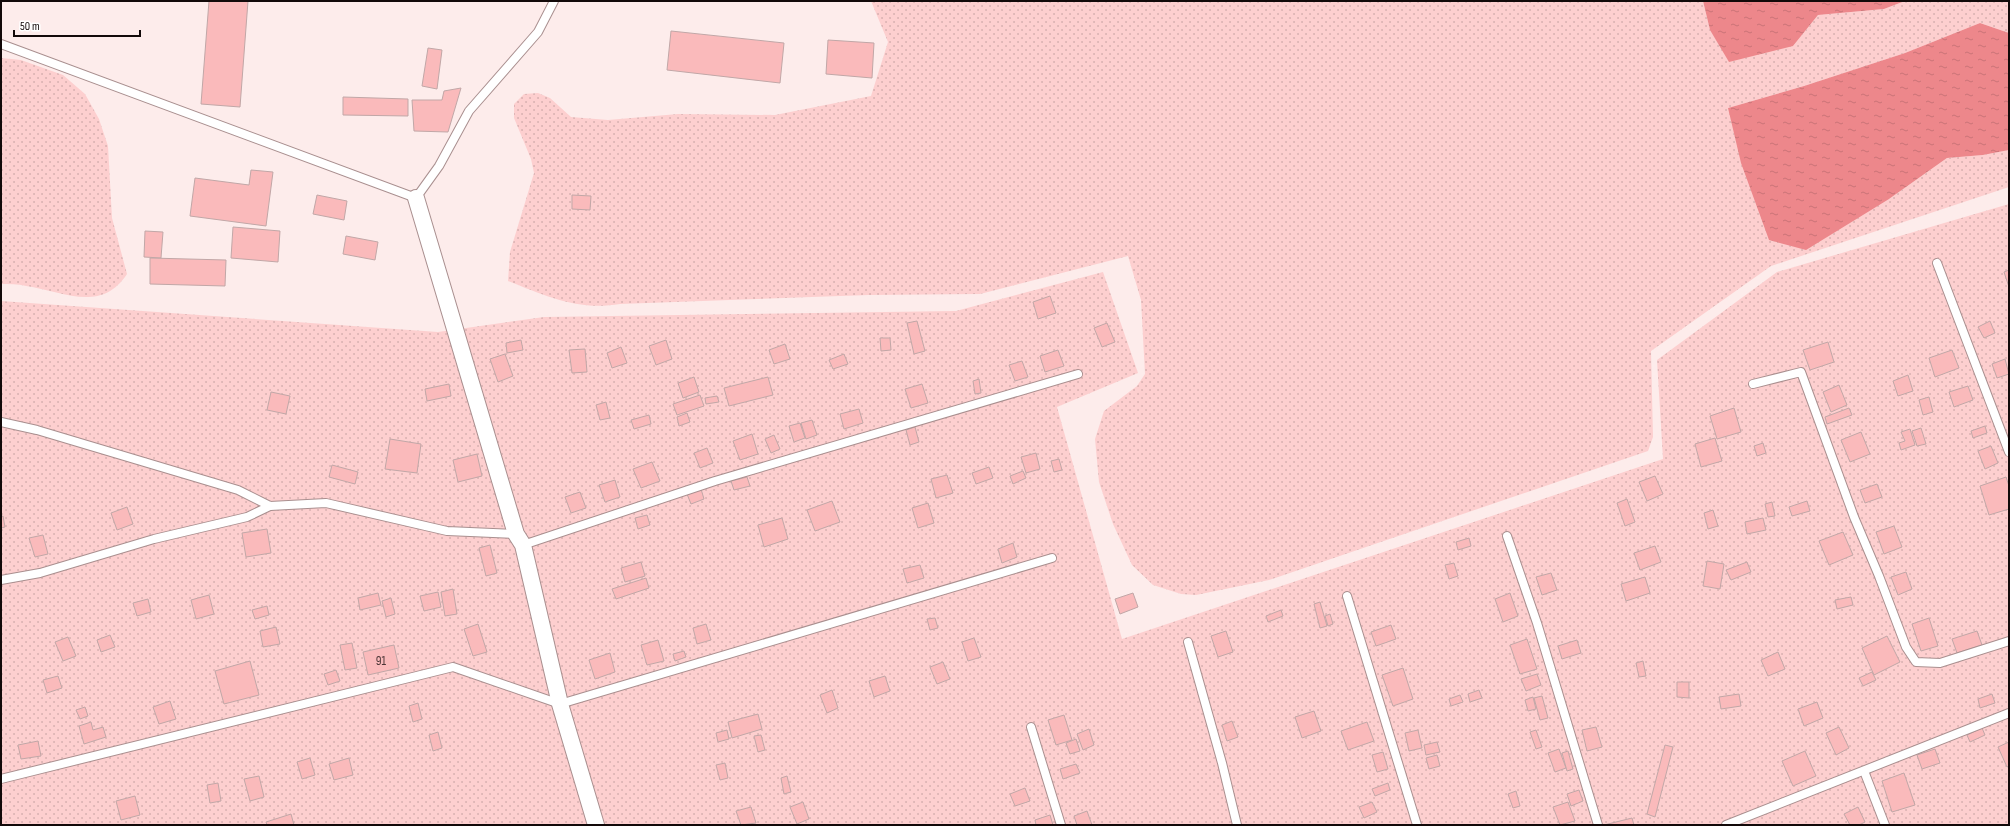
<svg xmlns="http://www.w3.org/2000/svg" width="2010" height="826" font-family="'Sofia Sans Condensed',sans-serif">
	<defs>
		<pattern id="grass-dots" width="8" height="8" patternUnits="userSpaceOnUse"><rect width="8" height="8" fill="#fdcfcf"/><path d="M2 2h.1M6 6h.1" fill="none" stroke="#d8b0b0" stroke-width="1.8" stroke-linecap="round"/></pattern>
		<pattern id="water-ripples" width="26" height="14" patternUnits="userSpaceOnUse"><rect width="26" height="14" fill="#ed878b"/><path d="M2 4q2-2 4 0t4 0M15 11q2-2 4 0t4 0" fill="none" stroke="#ca7377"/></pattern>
	</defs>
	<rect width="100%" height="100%" fill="#fdeceb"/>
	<g fill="url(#grass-dots)">
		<path d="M 871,1 L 1703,1 L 1710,30 L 1793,46 L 1818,15 L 1884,9 L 1905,1 L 2009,1 L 2009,33 L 1980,23 L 1905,53 L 1804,86 L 1728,108 L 1889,199 L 1947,158 L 1983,155 L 2009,150 L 2009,187 L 1771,266 L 1651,351 L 1653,437 L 1648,451 L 1269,580 L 1196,595 L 1181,594 L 1153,585 L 1132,565 L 1113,524 L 1099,482 L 1095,439 L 1104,411 L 1137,386 L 1145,374 L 1141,300 L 1128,256 L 980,294 L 869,295 L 620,304 C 578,311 546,296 508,281 L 510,252 L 534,173 L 531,159 L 514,118 L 514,104 L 524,94 L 538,93 L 550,98 L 571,117 L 608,120 L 678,114 L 775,115 L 871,96 L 888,42 Z"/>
		<path d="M 1,58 L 21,60 L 63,75 L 85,94 L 99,119 L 108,146 L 112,218 L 127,274 C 101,314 62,291 26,286 C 18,284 9,284 1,284 Z"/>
		<path d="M 2009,204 L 2009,825 L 1,825 L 1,301 L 438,332 L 544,317 L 956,311 L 1103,272 L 1138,373 L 1057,407 L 1122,639 L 1663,459 L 1657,360 L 1777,272 Z"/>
	</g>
	<g fill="url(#water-ripples)">
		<path d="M 1703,1 L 1905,1 L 1884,9 L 1818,15 L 1793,46 L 1729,62 L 1710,30 Z"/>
		<path d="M 1980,23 L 2009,33 L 2009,150 L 1983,155 L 1947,158 L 1889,199 L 1806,250 L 1769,240 L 1741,163 L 1728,108 L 1804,86 L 1905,53 Z"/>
	</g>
	<g fill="#fababb" stroke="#c1a7a7">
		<path d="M 209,1 L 248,1 L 240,107 L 201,104 Z"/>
		<path d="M 671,31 L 784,43 L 780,83 L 667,70 Z"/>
		<path d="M 828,40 L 874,43 L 872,78 L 826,74 Z"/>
		<path d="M 428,48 L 442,50 L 437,89 L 422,86 Z"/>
		<path d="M 461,88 L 448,132 L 414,131 L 412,100 L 442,100 L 444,91 Z"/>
		<path d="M 343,97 L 408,99 L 408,116 L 343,115 Z"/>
		<path d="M 251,170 L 273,172 L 266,226 L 190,216 L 195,178 L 249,185 Z"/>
		<path d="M 317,195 L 347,201 L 344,220 L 313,214 Z"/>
		<path d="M 572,195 L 591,196 L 590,210 L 572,209 Z"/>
		<path d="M 233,227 L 280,231 L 278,262 L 231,258 Z"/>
		<path d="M 145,231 L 163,232 L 161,258 L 144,257 Z"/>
		<path d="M 346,236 L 378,242 L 375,260 L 343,254 Z"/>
		<path d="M 150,258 L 226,260 L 225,286 L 150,284 Z"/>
		<path d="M 2009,270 L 2009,287 L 2004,272 Z"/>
		<path d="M 1050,296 L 1056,313 L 1038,319 L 1033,302 Z"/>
		<path d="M 917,321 L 925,351 L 914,354 L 907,323 Z"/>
		<path d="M 1990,321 L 1995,333 L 1984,338 L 1978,327 Z"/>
		<path d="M 1107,323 L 1115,342 L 1102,347 L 1094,328 Z"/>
		<path d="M 880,338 L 890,338 L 891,350 L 881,351 Z"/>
		<path d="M 521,340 L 523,350 L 507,353 L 506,343 Z"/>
		<path d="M 666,340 L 672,359 L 656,365 L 649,346 Z"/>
		<path d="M 1828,342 L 1834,362 L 1810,370 L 1803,350 Z"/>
		<path d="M 785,344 L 790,359 L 774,364 L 769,350 Z"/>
		<path d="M 621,347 L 627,363 L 612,368 L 607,353 Z"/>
		<path d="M 585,349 L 587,372 L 572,373 L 569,350 Z"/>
		<path d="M 1058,350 L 1064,366 L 1045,372 L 1040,356 Z"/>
		<path d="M 1952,350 L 1959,368 L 1935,377 L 1929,358 Z"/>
		<path d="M 505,354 L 513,376 L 498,382 L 490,359 Z"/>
		<path d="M 844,354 L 848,364 L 833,369 L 829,360 Z"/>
		<path d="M 2005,359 L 2009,374 L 1997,378 L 1992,364 Z"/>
		<path d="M 1022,361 L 1028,377 L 1015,381 L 1009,365 Z"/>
		<path d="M 1908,375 L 1913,391 L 1898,396 L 1893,381 Z"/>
		<path d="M 694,377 L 699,392 L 683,398 L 678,383 Z"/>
		<path d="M 768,377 L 773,395 L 729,406 L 724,388 Z"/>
		<path d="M 979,379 L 981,393 L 975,394 L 973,381 Z"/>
		<path d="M 449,384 L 451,396 L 427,401 L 425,389 Z"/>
		<path d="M 922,384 L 928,403 L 911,408 L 905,389 Z"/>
		<path d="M 1839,385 L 1847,405 L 1831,412 L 1823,392 Z"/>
		<path d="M 1968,386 L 1973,400 L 1954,407 L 1949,392 Z"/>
		<path d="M 271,392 L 290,396 L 286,414 L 267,410 Z"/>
		<path d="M 700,395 L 704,406 L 677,415 L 673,404 Z"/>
		<path d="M 717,396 L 719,402 L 706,404 L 705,398 Z"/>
		<path d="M 1929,397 L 1933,412 L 1923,415 L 1919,400 Z"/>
		<path d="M 606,402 L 610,418 L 600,420 L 596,405 Z"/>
		<path d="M 1734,408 L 1741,432 L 1717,439 L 1710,416 Z"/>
		<path d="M 1849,408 L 1852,415 L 1827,424 L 1825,417 Z"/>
		<path d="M 859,409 L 863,423 L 844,429 L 840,414 Z"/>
		<path d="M 687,413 L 690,422 L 679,426 L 677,417 Z"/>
		<path d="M 649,415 L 651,424 L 634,429 L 631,420 Z"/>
		<path d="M 812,420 L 817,435 L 806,439 L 801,423 Z"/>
		<path d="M 800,423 L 805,438 L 794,442 L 789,426 Z"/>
		<path d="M 1985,426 L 1987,433 L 1973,438 L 1971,431 Z"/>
		<path d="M 915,427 L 919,442 L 910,445 L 906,430 Z"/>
		<path d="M 1921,428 L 1926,444 L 1917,446 L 1912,431 Z"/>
		<path d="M 1910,429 L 1915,445 L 1901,450 L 1899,443 L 1905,441 L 1901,432 Z"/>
		<path d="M 1861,432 L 1870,454 L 1850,462 L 1841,440 Z"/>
		<path d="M 752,434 L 758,454 L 740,460 L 733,441 Z"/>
		<path d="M 774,435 L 780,449 L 771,453 L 765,439 Z"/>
		<path d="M 1715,438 L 1722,461 L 1701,467 L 1695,444 Z"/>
		<path d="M 390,439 L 421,444 L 417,473 L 385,469 Z"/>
		<path d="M 1763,443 L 1766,453 L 1757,456 L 1754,446 Z"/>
		<path d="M 1991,446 L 1998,463 L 1985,469 L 1978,451 Z"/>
		<path d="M 707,448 L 713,463 L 700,468 L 694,453 Z"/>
		<path d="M 1036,453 L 1040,469 L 1026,473 L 1021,457 Z"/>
		<path d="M 477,454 L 482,476 L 458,482 L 453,460 Z"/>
		<path d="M 1059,459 L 1062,470 L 1054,472 L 1051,461 Z"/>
		<path d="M 652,462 L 660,481 L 641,488 L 633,469 Z"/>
		<path d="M 332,465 L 358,472 L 355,484 L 329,477 Z"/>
		<path d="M 989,467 L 993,478 L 976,484 L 972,473 Z"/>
		<path d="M 1023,471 L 1026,478 L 1013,484 L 1010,476 Z"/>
		<path d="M 947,475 L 953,493 L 936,498 L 931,479 Z"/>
		<path d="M 1655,476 L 1663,494 L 1647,501 L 1639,482 Z"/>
		<path d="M 747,477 L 750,486 L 734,490 L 731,481 Z"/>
		<path d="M 2006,477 L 2009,486 L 2009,509 L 1989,515 L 1980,486 Z"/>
		<path d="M 615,480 L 620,497 L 605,502 L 599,485 Z"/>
		<path d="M 1877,484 L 1882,497 L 1865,503 L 1860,490 Z"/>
		<path d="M 701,489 L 704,499 L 691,504 L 687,494 Z"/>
		<path d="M 580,492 L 586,508 L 571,513 L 565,497 Z"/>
		<path d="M 1627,499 L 1635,522 L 1625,526 L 1617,503 Z"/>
		<path d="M 832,501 L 840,522 L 815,531 L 807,510 Z"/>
		<path d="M 1807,501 L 1810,511 L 1792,516 L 1789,507 Z"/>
		<path d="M 1772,502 L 1775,516 L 1768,517 L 1765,504 Z"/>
		<path d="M 928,503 L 934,523 L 918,528 L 912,508 Z"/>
		<path d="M 127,507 L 133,524 L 117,530 L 111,513 Z"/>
		<path d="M 1713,510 L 1718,526 L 1708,529 L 1704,513 Z"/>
		<path d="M 647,515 L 650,525 L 638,529 L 635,518 Z"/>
		<path d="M 3,516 L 5,527 L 1,528 L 1,517 Z"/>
		<path d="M 782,518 L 788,539 L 764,547 L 758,525 Z"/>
		<path d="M 1763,518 L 1766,530 L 1747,534 L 1745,522 Z"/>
		<path d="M 1894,526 L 1902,547 L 1884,554 L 1876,532 Z"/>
		<path d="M 267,529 L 271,553 L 246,557 L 242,533 Z"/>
		<path d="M 1843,532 L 1853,555 L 1829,565 L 1819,541 Z"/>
		<path d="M 43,535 L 48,554 L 35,557 L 29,538 Z"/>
		<path d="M 1469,538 L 1471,546 L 1458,550 L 1456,542 Z"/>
		<path d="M 1013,543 L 1017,557 L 1002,563 L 998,549 Z"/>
		<path d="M 490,545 L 497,573 L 486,576 L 479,548 Z"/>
		<path d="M 1655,546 L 1661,562 L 1640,570 L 1634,553 Z"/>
		<path d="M 1707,561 L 1724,564 L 1720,589 L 1703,586 Z"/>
		<path d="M 641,562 L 645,576 L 625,582 L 621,568 Z"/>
		<path d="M 1747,562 L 1751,572 L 1731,580 L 1726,570 Z"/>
		<path d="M 1454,563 L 1458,576 L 1449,579 L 1445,565 Z"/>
		<path d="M 920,565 L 924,578 L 907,583 L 903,569 Z"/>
		<path d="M 1906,572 L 1912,589 L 1898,595 L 1891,577 Z"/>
		<path d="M 1551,573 L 1557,590 L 1542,595 L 1536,577 Z"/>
		<path d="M 1645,577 L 1650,593 L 1626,601 L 1621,584 Z"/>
		<path d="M 646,578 L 649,588 L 616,599 L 612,589 Z"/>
		<path d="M 453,589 L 457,614 L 445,616 L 441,592 Z"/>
		<path d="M 438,592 L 441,607 L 424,611 L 420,596 Z"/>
		<path d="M 378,593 L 381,605 L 360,610 L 358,598 Z"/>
		<path d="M 1133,593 L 1138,607 L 1120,614 L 1115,599 Z"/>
		<path d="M 1510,593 L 1518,616 L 1503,622 L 1495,599 Z"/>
		<path d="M 209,595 L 214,614 L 196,619 L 191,600 Z"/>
		<path d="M 1851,597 L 1853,605 L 1837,609 L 1835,600 Z"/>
		<path d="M 391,598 L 395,614 L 386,617 L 382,601 Z"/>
		<path d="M 148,599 L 151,612 L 137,616 L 133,603 Z"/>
		<path d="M 1320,602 L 1327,626 L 1320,628 L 1314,604 Z"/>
		<path d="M 267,606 L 269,615 L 255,619 L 252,610 Z"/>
		<path d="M 1281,610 L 1283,616 L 1268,622 L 1266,616 Z"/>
		<path d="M 1330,614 L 1333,624 L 1328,626 L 1325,616 Z"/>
		<path d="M 935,618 L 938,628 L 930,630 L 927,619 Z"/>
		<path d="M 1929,618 L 1938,646 L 1921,651 L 1912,624 Z"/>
		<path d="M 478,624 L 487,652 L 473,656 L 464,629 Z"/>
		<path d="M 706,624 L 711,640 L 697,644 L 693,628 Z"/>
		<path d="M 1391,625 L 1396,639 L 1376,646 L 1371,632 Z"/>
		<path d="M 276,627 L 280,644 L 263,647 L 260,631 Z"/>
		<path d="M 1226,631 L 1233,652 L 1218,657 L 1211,636 Z"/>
		<path d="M 1977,631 L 1982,645 L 1957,653 L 1952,639 Z"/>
		<path d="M 110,635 L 115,647 L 101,652 L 97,640 Z"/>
		<path d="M 1887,636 L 1900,662 L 1874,675 L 1862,648 Z"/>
		<path d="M 68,637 L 76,656 L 63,661 L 55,642 Z"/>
		<path d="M 974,638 L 981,657 L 968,661 L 962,642 Z"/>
		<path d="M 1527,639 L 1537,669 L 1520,674 L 1510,645 Z"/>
		<path d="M 658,640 L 664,661 L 647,665 L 641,645 Z"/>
		<path d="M 1577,640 L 1581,653 L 1562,659 L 1558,646 Z"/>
		<path d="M 352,643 L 357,668 L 345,670 L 340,645 Z"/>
		<path d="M 394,645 L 399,668 L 368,675 L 363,652 Z"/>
		<path d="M 684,651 L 686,657 L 675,661 L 673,654 Z"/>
		<path d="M 1778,652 L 1785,669 L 1768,676 L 1761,660 Z"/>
		<path d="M 610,653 L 615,672 L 595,679 L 589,660 Z"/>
		<path d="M 250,661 L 259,695 L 224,704 L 215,671 Z"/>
		<path d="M 1643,661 L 1646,676 L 1639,677 L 1636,663 Z"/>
		<path d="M 943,662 L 950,679 L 937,684 L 930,667 Z"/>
		<path d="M 1403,668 L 1413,699 L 1393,706 L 1382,675 Z"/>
		<path d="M 336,670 L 340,681 L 328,685 L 324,674 Z"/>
		<path d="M 1872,672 L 1876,680 L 1863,686 L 1859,678 Z"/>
		<path d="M 1537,674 L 1541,685 L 1526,691 L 1521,679 Z"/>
		<path d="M 58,676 L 62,688 L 47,693 L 43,680 Z"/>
		<path d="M 885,676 L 890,691 L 874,697 L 869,681 Z"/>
		<path d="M 1677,682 L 1689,682 L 1689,698 L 1677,697 Z"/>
		<path d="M 832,690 L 838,708 L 827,713 L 820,695 Z"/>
		<path d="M 1479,690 L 1482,698 L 1470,702 L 1468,694 Z"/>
		<path d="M 1739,694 L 1741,706 L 1721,709 L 1719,697 Z"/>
		<path d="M 1992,694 L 1995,703 L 1980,708 L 1978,699 Z"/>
		<path d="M 1460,695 L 1463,702 L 1451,706 L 1449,699 Z"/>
		<path d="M 1542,696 L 1548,718 L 1540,720 L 1534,698 Z"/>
		<path d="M 1533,697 L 1536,709 L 1528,711 L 1525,700 Z"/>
		<path d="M 170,701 L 176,719 L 159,724 L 153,707 Z"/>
		<path d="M 1817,702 L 1823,718 L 1804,726 L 1798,709 Z"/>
		<path d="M 418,703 L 422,719 L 413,722 L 409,706 Z"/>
		<path d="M 85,707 L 88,716 L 80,719 L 76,710 Z"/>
		<path d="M 1314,711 L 1321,731 L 1302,738 L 1295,717 Z"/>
		<path d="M 758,714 L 762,729 L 732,738 L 728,722 Z"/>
		<path d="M 1064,715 L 1072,740 L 1056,745 L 1048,720 Z"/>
		<path d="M 1232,721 L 1238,737 L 1227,741 L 1222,725 Z"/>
		<path d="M 91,722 L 93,730 L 103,727 L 106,737 L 84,744 L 79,726 Z"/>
		<path d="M 1367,722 L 1374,741 L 1348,750 L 1341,731 Z"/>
		<path d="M 1596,727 L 1602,747 L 1587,751 L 1582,730 Z"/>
		<path d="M 1839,727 L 1849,748 L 1836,755 L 1826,733 Z"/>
		<path d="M 1982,728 L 1985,735 L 1970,742 L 1967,735 Z"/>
		<path d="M 1089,729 L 1094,745 L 1083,750 L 1077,734 Z"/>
		<path d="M 727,730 L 729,739 L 718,742 L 716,733 Z"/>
		<path d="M 1418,730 L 1422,748 L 1409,751 L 1405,733 Z"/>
		<path d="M 1536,730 L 1542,747 L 1536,749 L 1530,732 Z"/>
		<path d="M 438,732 L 442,748 L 433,751 L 429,735 Z"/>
		<path d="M 761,735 L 765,750 L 758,752 L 754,736 Z"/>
		<path d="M 1076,739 L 1080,751 L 1070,754 L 1066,743 Z"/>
		<path d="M 38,741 L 41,756 L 21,759 L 18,745 Z"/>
		<path d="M 1437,742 L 1440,752 L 1426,755 L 1424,745 Z"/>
		<path d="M 2009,742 L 2009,766 L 2007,767 L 1998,747 Z"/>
		<path d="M 1665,745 L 1673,747 L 1655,817 L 1647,814 Z"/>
		<path d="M 1559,749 L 1566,768 L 1555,772 L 1548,753 Z"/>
		<path d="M 1935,749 L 1940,763 L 1922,769 L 1917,755 Z"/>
		<path d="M 1568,751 L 1573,769 L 1567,771 L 1562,753 Z"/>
		<path d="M 1805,751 L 1816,776 L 1793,786 L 1782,761 Z"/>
		<path d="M 1383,752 L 1388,769 L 1377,772 L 1372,755 Z"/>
		<path d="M 1437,755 L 1440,766 L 1429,769 L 1426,758 Z"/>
		<path d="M 310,758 L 315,775 L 302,779 L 297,762 Z"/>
		<path d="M 349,758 L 353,775 L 334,780 L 329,764 Z"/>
		<path d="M 725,763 L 728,778 L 720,780 L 716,765 Z"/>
		<path d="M 1076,764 L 1080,773 L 1063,779 L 1060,769 Z"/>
		<path d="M 1904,773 L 1915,805 L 1892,812 L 1882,781 Z"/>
		<path d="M 259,776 L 264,797 L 250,801 L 244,779 Z"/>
		<path d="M 787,776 L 791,792 L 784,794 L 781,778 Z"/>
		<path d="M 218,783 L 221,801 L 210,803 L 207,785 Z"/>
		<path d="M 1388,783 L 1390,790 L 1375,796 L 1372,789 Z"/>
		<path d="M 1025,788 L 1030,801 L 1015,806 L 1010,794 Z"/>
		<path d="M 1579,790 L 1583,801 L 1571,806 L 1567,794 Z"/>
		<path d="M 1516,791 L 1520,806 L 1513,808 L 1508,794 Z"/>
		<path d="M 135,796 L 140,815 L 121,820 L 116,801 Z"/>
		<path d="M 803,802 L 809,819 L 797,824 L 790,807 Z"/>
		<path d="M 1372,802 L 1377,812 L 1364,818 L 1359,807 Z"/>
		<path d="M 1568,802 L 1575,821 L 1560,825 L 1553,807 Z"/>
		<path d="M 751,807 L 756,823 L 741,825 L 736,811 Z"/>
		<path d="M 1858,807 L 1865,822 L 1859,825 L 1850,825 L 1844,814 Z"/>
		<path d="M 1087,811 L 1092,825 L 1077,825 L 1074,816 Z"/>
		<path d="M 291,814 L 294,825 L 267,825 L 266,822 Z"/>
		<path d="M 1050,815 L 1053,825 L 1036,825 L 1035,820 Z"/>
		<path d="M 1632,818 L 1634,825 L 1604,825 Z"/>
	</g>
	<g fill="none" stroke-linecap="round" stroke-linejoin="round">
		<g stroke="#a98f8f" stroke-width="10">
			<g id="service">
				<path d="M 1,44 L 416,198 L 439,166 L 469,111 L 538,32 L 554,1"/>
				<path d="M 1937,263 L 2009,452"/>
				<path d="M 1753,384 L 1801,372 L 1854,517 L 1879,576 L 1906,647 L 1916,662 L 1940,663 L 2009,641"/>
				<path d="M 1,422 L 37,430 L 238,490 L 270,506 L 326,503 L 447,531 L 516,534"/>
				<path d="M 1507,536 L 1537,623 L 1598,825"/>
				<path d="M 523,545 L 715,481 L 1078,374"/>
				<path d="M 1,580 L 40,573 L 154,539 L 247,517 L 270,506"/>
				<path d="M 1347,596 L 1417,825"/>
				<path d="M 1188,642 L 1222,763 L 1237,825"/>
				<path d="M 1031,727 L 1061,825"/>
				<path d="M 1864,771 L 1885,825"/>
				<path d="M 1,779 L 453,667 L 560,704 L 1052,558"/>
				<path d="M 1726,825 L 2009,713"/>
			</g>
		</g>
		<g stroke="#a98f8f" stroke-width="18">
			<path id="minor" d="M 416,198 L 516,534 L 523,545 L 560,704 L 596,825"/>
		</g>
		<use href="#service" stroke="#fff" stroke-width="8"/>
		<use href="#minor" stroke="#fff" stroke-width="16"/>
	</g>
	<g text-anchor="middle" stroke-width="3" stroke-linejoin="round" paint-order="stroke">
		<g font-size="13" fill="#4c3536">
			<text x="381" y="665">91</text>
		</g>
	</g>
	<rect width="2010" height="826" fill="none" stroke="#120909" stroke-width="4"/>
	<path d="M14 30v6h126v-6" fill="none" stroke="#120909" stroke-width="2"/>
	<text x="20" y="30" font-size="12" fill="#120909" stroke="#ffffff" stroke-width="3" paint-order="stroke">50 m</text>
</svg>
